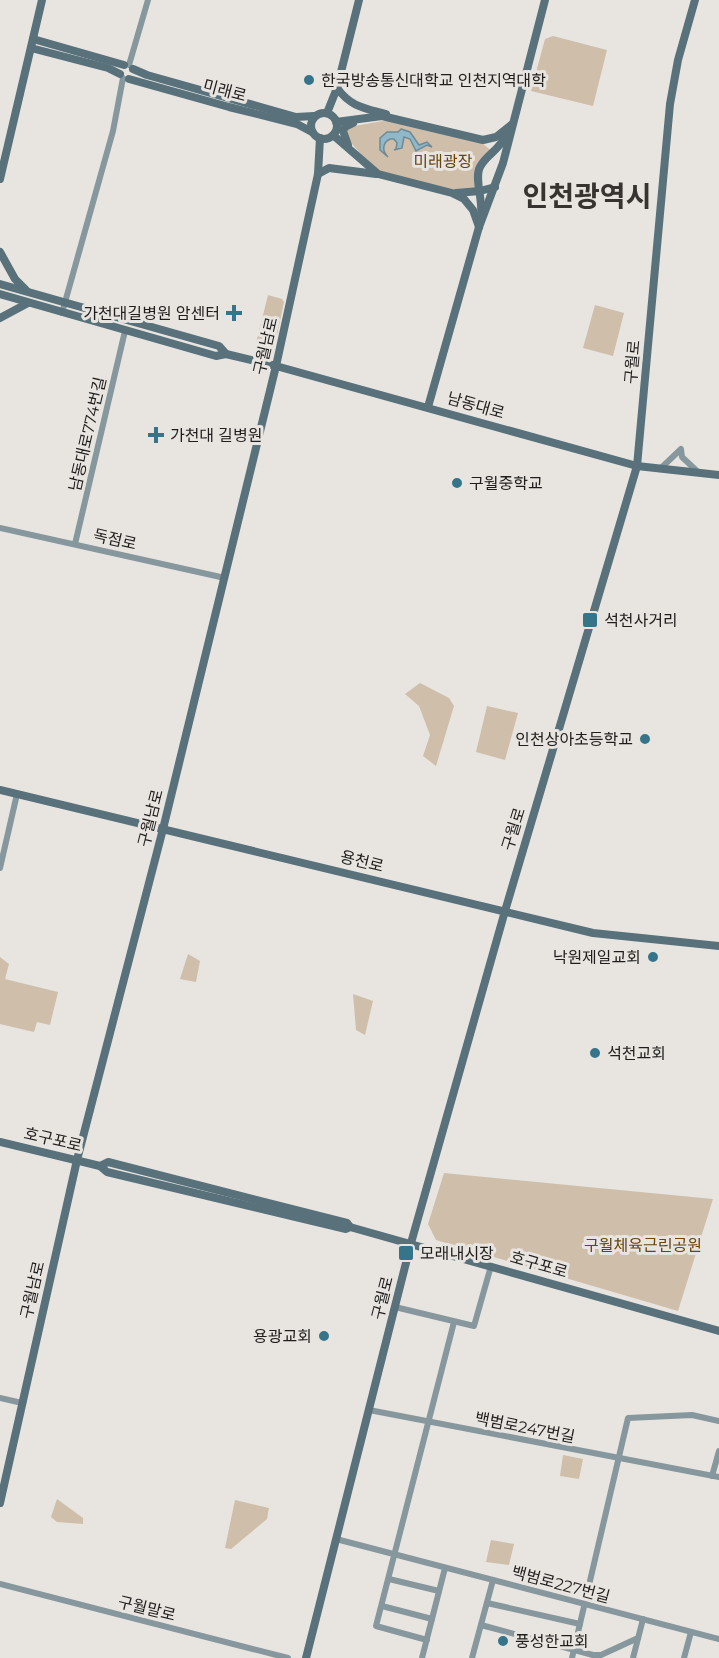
<svg xmlns="http://www.w3.org/2000/svg" width="719" height="1658" font-family="Montserrat,'Noto Sans KR',sans-serif">
	<rect width="100%" height="100%" fill="#e8e5e0"/>
	<g fill="#cfbea9">
		<path d="M 553,36 L 607,50 L 593,106 L 531,91 L 545,39 Z"/>
		<path d="M 394,119 L 476,138 L 494,153 L 482,162 L 480,191 L 452,193 L 378,174 L 346,137 L 346,132 L 349,127 Z"/>
		<path d="M 268,295 L 282,299 L 284,302 L 275,345 L 272,347 L 256,343 Z"/>
		<path d="M 595,305 L 624,313 L 613,356 L 583,348 Z"/>
		<path d="M 420,683 L 449,698 L 454,706 L 436,766 L 423,756 L 430,735 L 419,706 L 405,694 Z"/>
		<path d="M 487,706 L 518,713 L 505,760 L 476,752 Z"/>
		<path d="M 188,954 L 200,961 L 196,982 L 180,979 Z"/>
		<path d="M 0,957 L 9,964 L 5,979 L 58,992 L 50,1025 L 37,1022 L 34,1032 L 0,1024 Z"/>
		<path d="M 353,994 L 373,1001 L 365,1035 L 356,1030 Z"/>
		<path d="M 444,1173 L 713,1199 L 678,1311 L 436,1240 L 428,1224 Z"/>
		<path d="M 563,1455 L 583,1459 L 579,1479 L 560,1476 Z"/>
		<path d="M 57,1499 L 83,1518 L 83,1524 L 57,1522 L 51,1517 Z"/>
		<path d="M 235,1500 L 269,1508 L 267,1519 L 231,1549 L 225,1548 Z"/>
		<path d="M 491,1540 L 514,1544 L 509,1565 L 486,1562 Z"/>
	</g>
	<path fill="#90b8c8" stroke="#6e8a95" stroke-width="1.5" d="M 401,129 L 410,132 L 419,145 L 427,142 L 432,147 L 427,145 L 416,151 L 410,139 L 404,137 L 402,148 L 394,150 L 396,149 L 397,143 L 394,139 L 390,139 C 382,143 382,151 388,157 L 380,150 L 380,138 L 387,132 L 398,132 Z"/>
	<g fill="none" stroke-linecap="round" stroke-linejoin="round">
		<g stroke="#86979e" stroke-width="6">
			<path d="M 129,65 L 148,0"/>
			<path d="M 62,313 L 113,131 L 123,78"/>
			<path d="M 660,469 L 681,449 L 682,457 L 698,472"/>
			<path d="M 0,528 L 225,578"/>
			<path d="M 75,544 L 125,331"/>
			<path d="M 0,868 L 17,794"/>
			<path d="M 395,1307 L 474,1326 L 491,1266"/>
			<path d="M 0,1398 L 22,1403"/>
			<path d="M 369,1410 L 719,1477"/>
			<path d="M 712,1476 L 719,1451"/>
			<path d="M 336,1539 L 719,1639"/>
			<path d="M 389,1579 L 439,1591"/>
			<path d="M 0,1584 L 288,1658"/>
			<path d="M 487,1603 L 580,1624"/>
			<path d="M 382,1606 L 432,1619"/>
			<path d="M 481,1625 L 593,1655 L 601,1655 L 638,1638"/>
			<path d="M 427,1640 L 376,1626 L 454,1322"/>
			<path d="M 422,1658 L 445,1568"/>
			<path d="M 472,1658 L 493,1580"/>
			<path d="M 572,1658 L 628,1418 L 692,1415 L 719,1421"/>
			<path d="M 633,1658 L 643,1619"/>
			<path d="M 684,1658 L 691,1632"/>
		</g>
		<g stroke="#58717b" stroke-width="8">
			<path d="M 33,39 L 124,65"/>
			<path d="M 31,48 L 108,68 L 120,74"/>
			<path d="M 133,69 L 147,75 L 296,117 L 314,116"/>
			<path d="M 129,79 L 229,107 L 297,124 L 312,132"/>
			<path d="M 337,88 C 351,107 364,108 386,114"/>
			<path d="M 327,113 L 337,88 L 359,0"/>
			<circle cx="324" cy="126" r="13"/>
			<path d="M 336,122 L 382,116 L 483,140 L 496,137 L 511,125"/>
			<path d="M 333,135 L 378,174 L 452,193 L 464,199 L 473,210 L 479,227"/>
			<path d="M 348,145 L 343,131 L 345,127 L 353,123"/>
			<path d="M 318,174 L 329,168 L 376,174"/>
			<path d="M 0,179 L 42,0"/>
			<path d="M 456,193 L 480,191 L 495,187"/>
			<path d="M 481,215 C 483,199 474,178 480,167 C 486,155 498,151 505,137"/>
			<path d="M 0,252 L 15,279 L 26,290"/>
			<path d="M 0,284 L 219,346 L 226,354"/>
			<path d="M 0,294 L 216,356 L 226,354 L 276,366 L 637,466 L 719,475"/>
			<path d="M 0,318 L 28,303"/>
			<path d="M 428,407 L 479,227 L 503,163 L 545,0"/>
			<path d="M 0,790 L 593,933 L 719,946"/>
			<path d="M 0,1142 L 100,1166 L 107,1172 L 346,1229 L 350,1227 L 719,1331"/>
			<path d="M 100,1166 L 108,1162 L 347,1223 L 350,1227"/>
			<path d="M 0,1503 L 77,1160 L 163,829 L 276,366 L 318,174 L 320,138"/>
			<path d="M 306,1658 L 411,1243 L 505,911 L 637,466 L 670,104 L 678,60 L 695,0"/>
		</g>
	</g>
	<g fill="#36748a" stroke="#e8e5e0" stroke-width="2">
		<circle cx="309" cy="80" r="6"/>
		<path d="M231 304h6v6h6v6h-6v6h-6v-6h-6v-6h6z"/>
		<path d="M153 426h6v6h6v6h-6v6h-6v-6h-6v-6h6z"/>
		<circle cx="457" cy="483" r="6"/>
		<rect x="582" y="612" width="16" height="16" rx="3"/>
		<circle cx="645" cy="739" r="6"/>
		<circle cx="653" cy="957" r="6"/>
		<circle cx="595" cy="1053" r="6"/>
		<rect x="398" y="1245" width="16" height="16" rx="3"/>
		<circle cx="324" cy="1336" r="6"/>
		<circle cx="503" cy="1641" r="6"/>
	</g>
	<g text-anchor="middle" stroke-width="6" stroke-linejoin="round" paint-order="stroke">
		<g font-size="16" fill="#1f1e1d" stroke="#e8e5e0" text-anchor="start">
			<text x="321" y="86">한국방송통신대학교 인천지역대학</text>
			<text x="220" y="319" text-anchor="end">가천대길병원 암센터</text>
			<text x="170" y="441">가천대 길병원</text>
			<text x="469" y="489">구월중학교</text>
			<text x="604" y="626">석천사거리</text>
			<text x="633" y="745" text-anchor="end">인천상아초등학교</text>
			<text x="641" y="963" text-anchor="end">낙원제일교회</text>
			<text x="607" y="1059">석천교회</text>
			<text x="420" y="1259">모래내시장</text>
			<text x="312" y="1342" text-anchor="end">용광교회</text>
			<text x="515" y="1647">풍성한교회</text>
		</g>
		<g font-size="16" fill="#1f1e1d" stroke="#e8e5e0">
			<text transform="translate(225 90) rotate(15)" y="6">미래로</text>
			<text transform="translate(265 346) rotate(-77)" y="6">구월남로</text>
			<text transform="translate(632 362) rotate(-85)" y="6">구월로</text>
			<text transform="translate(476 405) rotate(16)" y="6">남동대로</text>
			<text transform="translate(87 434) rotate(-77)" y="6">남동대로774번길</text>
			<text transform="translate(115 539) rotate(13)" y="6">독점로</text>
			<text transform="translate(150 818) rotate(-76)" y="6">구월남로</text>
			<text transform="translate(513 829) rotate(-73)" y="6">구월로</text>
			<text transform="translate(362 861) rotate(14)" y="6">용천로</text>
			<text transform="translate(53 1139) rotate(13)" y="6">호구포로</text>
			<text transform="translate(539 1264) rotate(16)" y="6">호구포로</text>
			<text transform="translate(32 1290) rotate(-77)" y="6">구월남로</text>
			<text transform="translate(382 1298) rotate(-76)" y="6">구월로</text>
			<text transform="translate(525 1427) rotate(11)" y="6">백범로247번길</text>
			<text transform="translate(561 1584) rotate(15)" y="6">백범로227번길</text>
			<text transform="translate(147 1608) rotate(14)" y="6">구월말로</text>
		</g>
		<g font-size="16" fill="#664513" stroke="#e8e5e0">
			<text x="443" y="167">미래광장</text>
			<text x="643" y="1251">구월체육근린공원</text>
		</g>
		<g font-size="28" font-weight="bold" fill="#363330" stroke="#e8e5e0">
			<text x="587" y="206">인천광역시</text>
		</g>
	</g>
</svg>
